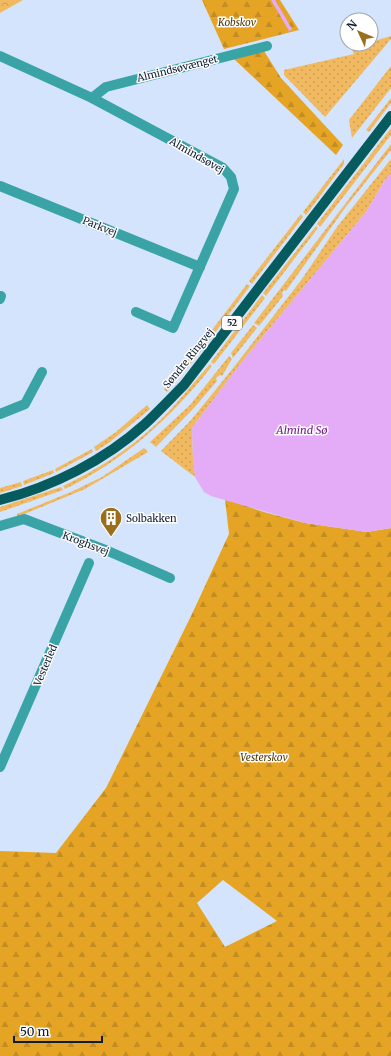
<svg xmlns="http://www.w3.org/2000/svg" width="391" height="1056" font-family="Merriweather,serif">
	<defs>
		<pattern id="grass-dots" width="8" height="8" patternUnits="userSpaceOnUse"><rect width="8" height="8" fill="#f1ba61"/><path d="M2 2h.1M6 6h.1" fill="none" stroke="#cd9f55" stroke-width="1.8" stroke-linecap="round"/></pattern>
		<pattern id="forest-firs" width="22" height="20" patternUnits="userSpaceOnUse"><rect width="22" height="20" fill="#e6a425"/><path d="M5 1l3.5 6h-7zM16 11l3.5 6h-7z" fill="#c48d22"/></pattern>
		<pattern id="park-crowns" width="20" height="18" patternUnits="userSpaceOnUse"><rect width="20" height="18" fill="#f1ba61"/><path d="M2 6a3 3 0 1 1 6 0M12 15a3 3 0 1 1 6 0" fill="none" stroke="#cd9f55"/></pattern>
	</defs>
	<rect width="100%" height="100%" fill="#d3e4fc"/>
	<g fill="url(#grass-dots)">
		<path d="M 391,36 L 391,39 L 325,117 L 284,75 L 284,70 L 354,54 L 351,47 L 371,44 L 371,42 Z"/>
		<path d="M 391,66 L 391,88 L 352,138 L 349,120 Z"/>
		<path d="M 391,98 L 391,103 L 369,132 L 366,130 Z"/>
		<path d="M 391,128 L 391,135 L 320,227 L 317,224 Z"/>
		<path d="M 391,144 L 391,150 L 345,208 L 286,291 L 284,290 L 282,293 L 283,296 L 259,326 L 254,323 Z"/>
		<path d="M 344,159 L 344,164 L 306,215 L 303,212 Z"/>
		<path d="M 391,159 L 391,173 L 385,180 L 366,212 L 241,363 L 192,428 L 193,459 L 195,477 L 161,451 L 191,420 L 230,372 L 302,279 L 337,227 Z"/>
		<path d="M 301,214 L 303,217 L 252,284 L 249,281 Z"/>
		<path d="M 316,226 L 318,228 L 266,296 L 263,293 Z"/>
		<path d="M 247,284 L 250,286 L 199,354 L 196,351 Z"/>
		<path d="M 262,295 L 265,298 L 214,364 L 211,362 Z"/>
		<path d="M 253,325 L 257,328 L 233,358 L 231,353 Z"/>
		<path d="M 193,353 L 197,356 L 167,392 L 164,389 Z"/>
		<path d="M 229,356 L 232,359 L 222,376 L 220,375 L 216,378 L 217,381 L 194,408 L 156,447 L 150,442 L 190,405 Z"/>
		<path d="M 210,364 L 212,366 C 171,418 125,460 65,489 L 63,486 C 97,470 128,450 155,425 C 175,407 192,384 210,364 Z"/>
		<path d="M 147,405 L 150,409 L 110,442 L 96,451 L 94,447 L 116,432 Z"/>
		<path d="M 144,448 L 148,452 L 85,489 L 17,517 L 17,514 L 71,492 L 102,477 Z"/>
		<path d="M 92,449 L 93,452 L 56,472 L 55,469 Z"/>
		<path d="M 53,470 L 54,473 L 24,485 L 23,481 Z"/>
		<path d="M 21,482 L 22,486 L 0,493 L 0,488 Z"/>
		<path d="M 61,487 L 63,490 L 0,512 L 0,507 Z"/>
	</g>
	<g fill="url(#forest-firs)" fill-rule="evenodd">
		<path d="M 202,0 L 280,0 L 299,30 L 224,49 Z"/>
		<path d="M 264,51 L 281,78 L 343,145 L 336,155 L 234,59 Z"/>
		<path d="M 225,499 L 264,512 L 305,523 L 367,532 L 391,528 L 391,1056 L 0,1056 L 0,851 L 56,853 L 106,788 L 192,614 L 229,534 ZM 223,880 L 277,921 L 225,947 L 197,903 Z"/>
	</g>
	<path fill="url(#park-crowns)" d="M 0,0 L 23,0 L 0,13 Z"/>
	<path fill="#e4abf6" d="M 391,173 L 391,528 L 367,532 L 305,523 L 211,496 L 204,492 L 195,477 L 193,459 L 192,428 L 241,363 L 366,212 L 385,180 Z"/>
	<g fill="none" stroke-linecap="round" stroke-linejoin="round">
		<path stroke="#e4abf6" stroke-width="3.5" d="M 273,0 L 290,29"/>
		<g stroke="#39a3a6" stroke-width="10">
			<path d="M 0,56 L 92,98 L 223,168 L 231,177 L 234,189 L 173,328 L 136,312"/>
			<path d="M 92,98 L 106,87 L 267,46"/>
			<path d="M 0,186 L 200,267"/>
			<path d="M 0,299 L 1,296"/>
			<path d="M 0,414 L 25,404 L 42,372"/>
			<path d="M 0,526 L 24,519 L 108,551 L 170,578"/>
			<path d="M 0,767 L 89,563"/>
		</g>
		<path stroke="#065b5e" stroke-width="10" d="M 0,500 C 52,487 105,460 145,424 C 158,412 171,398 184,385 L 391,116"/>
	</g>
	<defs>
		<g id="building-pin" transform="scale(1.15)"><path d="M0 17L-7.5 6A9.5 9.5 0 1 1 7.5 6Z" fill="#9a6e1c" stroke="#fff"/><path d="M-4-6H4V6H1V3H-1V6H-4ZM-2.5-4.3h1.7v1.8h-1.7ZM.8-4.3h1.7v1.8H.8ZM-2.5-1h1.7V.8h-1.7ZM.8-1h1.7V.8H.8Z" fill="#fff"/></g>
	</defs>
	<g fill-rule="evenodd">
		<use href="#building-pin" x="111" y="518"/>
	</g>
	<g text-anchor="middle" stroke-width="3" stroke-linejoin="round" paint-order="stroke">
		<rect fill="#fff" stroke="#566170" stroke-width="1" x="222" y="316" width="20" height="14" rx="3"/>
		<g font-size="9" font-weight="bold" fill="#0e1d32">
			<text x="232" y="326">52</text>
		</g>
		<g font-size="10" font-style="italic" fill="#503603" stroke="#fff">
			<text x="237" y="26">Kobskov</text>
			<text x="264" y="761">Vesterskov</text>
		</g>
		<g font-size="10" fill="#0e1d32" stroke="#fff">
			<text transform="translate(177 68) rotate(-14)" y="4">Almindsøvænget</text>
			<text transform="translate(197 155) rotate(30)" y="4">Almindsøvej</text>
			<text transform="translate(100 226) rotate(22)" y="4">Parkvej</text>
			<text transform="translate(188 358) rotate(-51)" y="4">Søndre Ringvej</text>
			<text transform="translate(86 543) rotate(21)" y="4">Kroghsvej</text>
			<text transform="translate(45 665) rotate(-67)" y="4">Vesterled</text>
		</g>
		<g font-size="10" fill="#0e1d32" stroke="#fff" text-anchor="start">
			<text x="126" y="522">Solbakken</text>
		</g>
		<g font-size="11" font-style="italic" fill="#741c8c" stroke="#fff">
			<text x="302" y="434">Almind Sø</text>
		</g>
	</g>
	<g transform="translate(359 32) rotate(314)"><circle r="19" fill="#ffffff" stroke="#9fa5ad"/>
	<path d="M0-3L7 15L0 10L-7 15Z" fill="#9a6e1c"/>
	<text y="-6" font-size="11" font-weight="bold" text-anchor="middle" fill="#0e1d32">N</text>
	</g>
	<path d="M14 1036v6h88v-6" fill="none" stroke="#0e1d32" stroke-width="2"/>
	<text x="20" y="1036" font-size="12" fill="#0e1d32" stroke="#ffffff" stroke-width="3" paint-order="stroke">50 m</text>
</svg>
